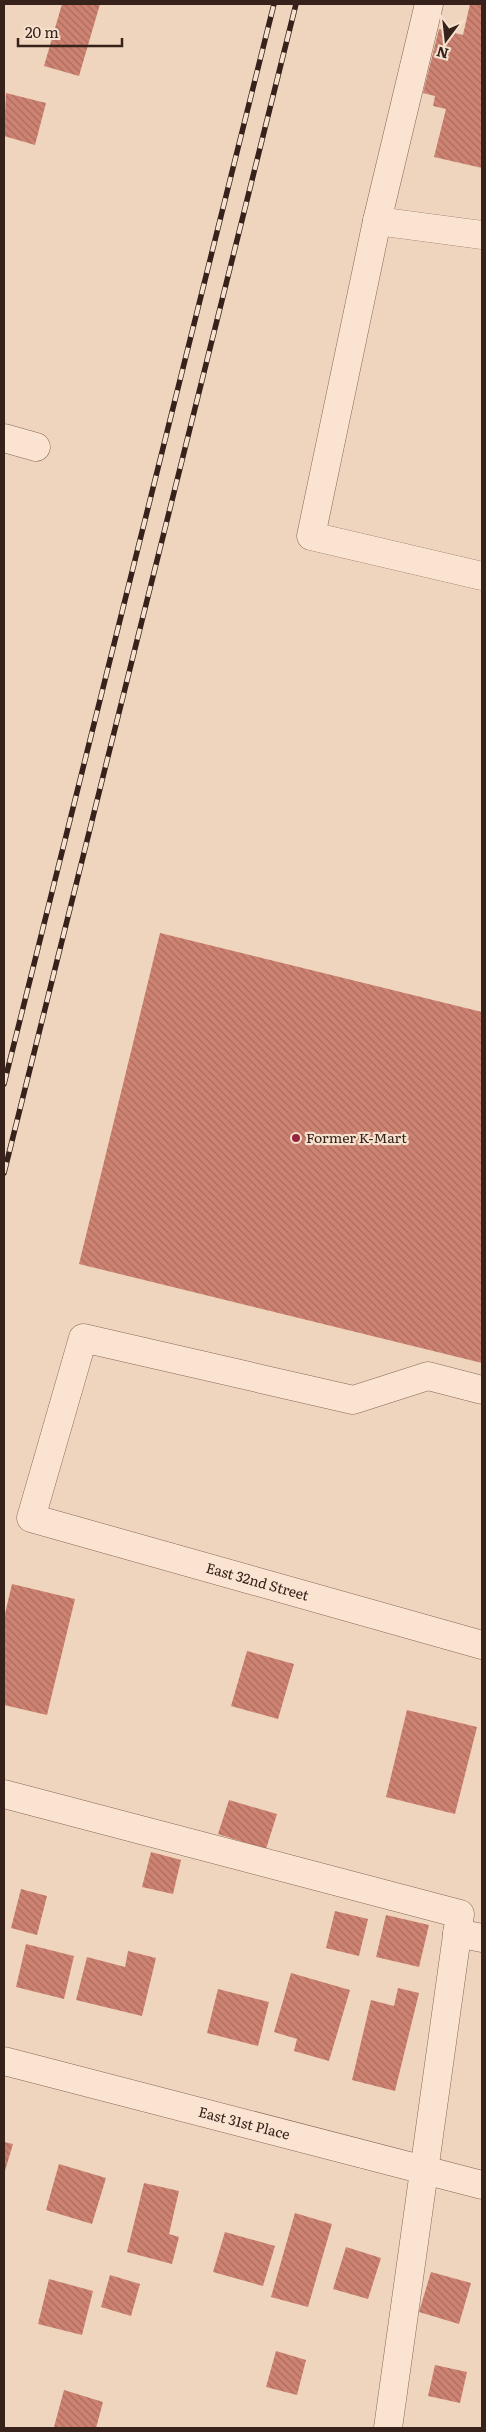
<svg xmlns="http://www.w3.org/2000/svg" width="486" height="2432" font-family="Literata,serif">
	<defs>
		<pattern id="building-back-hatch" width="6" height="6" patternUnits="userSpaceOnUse" patternTransform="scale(1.25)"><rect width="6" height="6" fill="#ce8372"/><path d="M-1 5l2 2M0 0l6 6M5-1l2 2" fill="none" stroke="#a86b5d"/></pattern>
	</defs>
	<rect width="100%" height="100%" fill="#efd5be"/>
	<g fill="url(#building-back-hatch)">
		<path d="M 62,4 L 100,4 L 79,76 L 44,66 Z"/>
		<path d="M 470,4 L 482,4 L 482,168 L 434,157 L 446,109 L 433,106 L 435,96 L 423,93 L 439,29 L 463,35 Z"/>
		<path d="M 6,93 L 46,103 L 35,145 L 4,136 Z"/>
		<path d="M 160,933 L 482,1012 L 482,1363 L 79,1264 Z"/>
		<path d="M 12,1584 L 75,1599 L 47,1715 L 4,1705 L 4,1618 Z"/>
		<path d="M 247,1651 L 294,1664 L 278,1719 L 231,1706 Z"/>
		<path d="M 407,1710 L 477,1727 L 455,1814 L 386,1797 Z"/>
		<path d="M 229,1800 L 277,1814 L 266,1849 L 218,1834 Z"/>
		<path d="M 151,1852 L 181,1860 L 173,1894 L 142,1887 Z"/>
		<path d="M 21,1889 L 47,1896 L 37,1935 L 11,1928 Z"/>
		<path d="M 335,1911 L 368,1919 L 359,1956 L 326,1948 Z"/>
		<path d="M 386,1915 L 429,1925 L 419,1967 L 376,1957 Z"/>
		<path d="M 26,1944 L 74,1956 L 64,1999 L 16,1987 Z"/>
		<path d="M 128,1951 L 156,1958 L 142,2016 L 76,2000 L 87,1957 L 125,1967 Z"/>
		<path d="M 291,1973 L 350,1990 L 329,2061 L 294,2051 L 297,2039 L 274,2032 Z"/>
		<path d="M 398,1988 L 419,1993 L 395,2091 L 352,2080 L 371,2000 L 394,2006 Z"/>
		<path d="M 218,1989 L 269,2002 L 258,2046 L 207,2033 Z"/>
		<path d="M 4,2142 L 13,2144 L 4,2174 Z"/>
		<path d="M 59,2164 L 106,2178 L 92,2224 L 46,2210 Z"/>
		<path d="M 144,2183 L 179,2191 L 169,2234 L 179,2237 L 172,2264 L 127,2252 Z"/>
		<path d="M 295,2213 L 332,2224 L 308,2307 L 271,2297 Z"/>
		<path d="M 225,2232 L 275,2246 L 263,2286 L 213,2272 Z"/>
		<path d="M 346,2247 L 381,2258 L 368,2299 L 333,2289 Z"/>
		<path d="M 431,2272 L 471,2283 L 459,2324 L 419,2312 Z"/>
		<path d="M 110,2275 L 140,2284 L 131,2316 L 101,2307 Z"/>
		<path d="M 49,2279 L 93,2291 L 82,2335 L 38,2324 Z"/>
		<path d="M 276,2351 L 306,2360 L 297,2395 L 266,2387 Z"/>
		<path d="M 435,2365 L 467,2372 L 460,2403 L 428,2396 Z"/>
		<path d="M 64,2390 L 103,2402 L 96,2428 L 54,2427 Z"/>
	</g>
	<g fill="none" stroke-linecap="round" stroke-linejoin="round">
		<g stroke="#886556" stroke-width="29">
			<g id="minor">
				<path d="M 429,4 L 377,221 L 311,536 L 482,576"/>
				<path d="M 377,221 L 482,235"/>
				<path d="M 4,438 L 36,447"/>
				<path id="s1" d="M 482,1390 L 428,1376 L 353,1400 L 83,1338 L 31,1518 L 482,1645"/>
				<path d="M 4,1794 L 460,1914 L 388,2428"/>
				<path d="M 457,1933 L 482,1938"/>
				<path id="s2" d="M 4,2061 L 482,2185"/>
			</g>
		</g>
		<use href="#minor" stroke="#fae4d1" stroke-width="28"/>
		<g stroke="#36221b" stroke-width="5.5">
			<g id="rail">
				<path d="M 4,1084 L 274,4"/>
				<path d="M 4,1173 L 296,4"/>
			</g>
		</g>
		<use href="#rail" stroke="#f6e1ce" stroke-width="4" stroke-dasharray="11" stroke-linecap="butt"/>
	</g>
	<circle fill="#982540" stroke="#f6e1ce" stroke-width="2" cx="296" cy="1138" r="5"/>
	<g text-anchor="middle" stroke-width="4.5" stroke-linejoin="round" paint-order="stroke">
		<g font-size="14" fill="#36221b" stroke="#f6e1ce" text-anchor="start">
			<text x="306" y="1143">Former K-Mart</text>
		</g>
		<g font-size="14" fill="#36221b" stroke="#f6e1ce">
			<text dy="5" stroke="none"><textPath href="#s1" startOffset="834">East 32nd Street</textPath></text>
			<text dy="5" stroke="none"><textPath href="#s2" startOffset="248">East 31st Place</textPath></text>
		</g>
	</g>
	<rect width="486" height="2432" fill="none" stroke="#36221b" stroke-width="10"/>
	<g transform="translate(446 40) rotate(195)" stroke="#f6e1ce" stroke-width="4" paint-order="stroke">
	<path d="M0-4L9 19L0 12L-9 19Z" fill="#36221b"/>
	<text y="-8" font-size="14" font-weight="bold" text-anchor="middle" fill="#36221b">N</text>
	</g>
	<path d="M18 38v8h104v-8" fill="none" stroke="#36221b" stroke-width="2.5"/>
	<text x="25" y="38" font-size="15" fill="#36221b" stroke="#f6e1ce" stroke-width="4" paint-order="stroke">20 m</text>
</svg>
